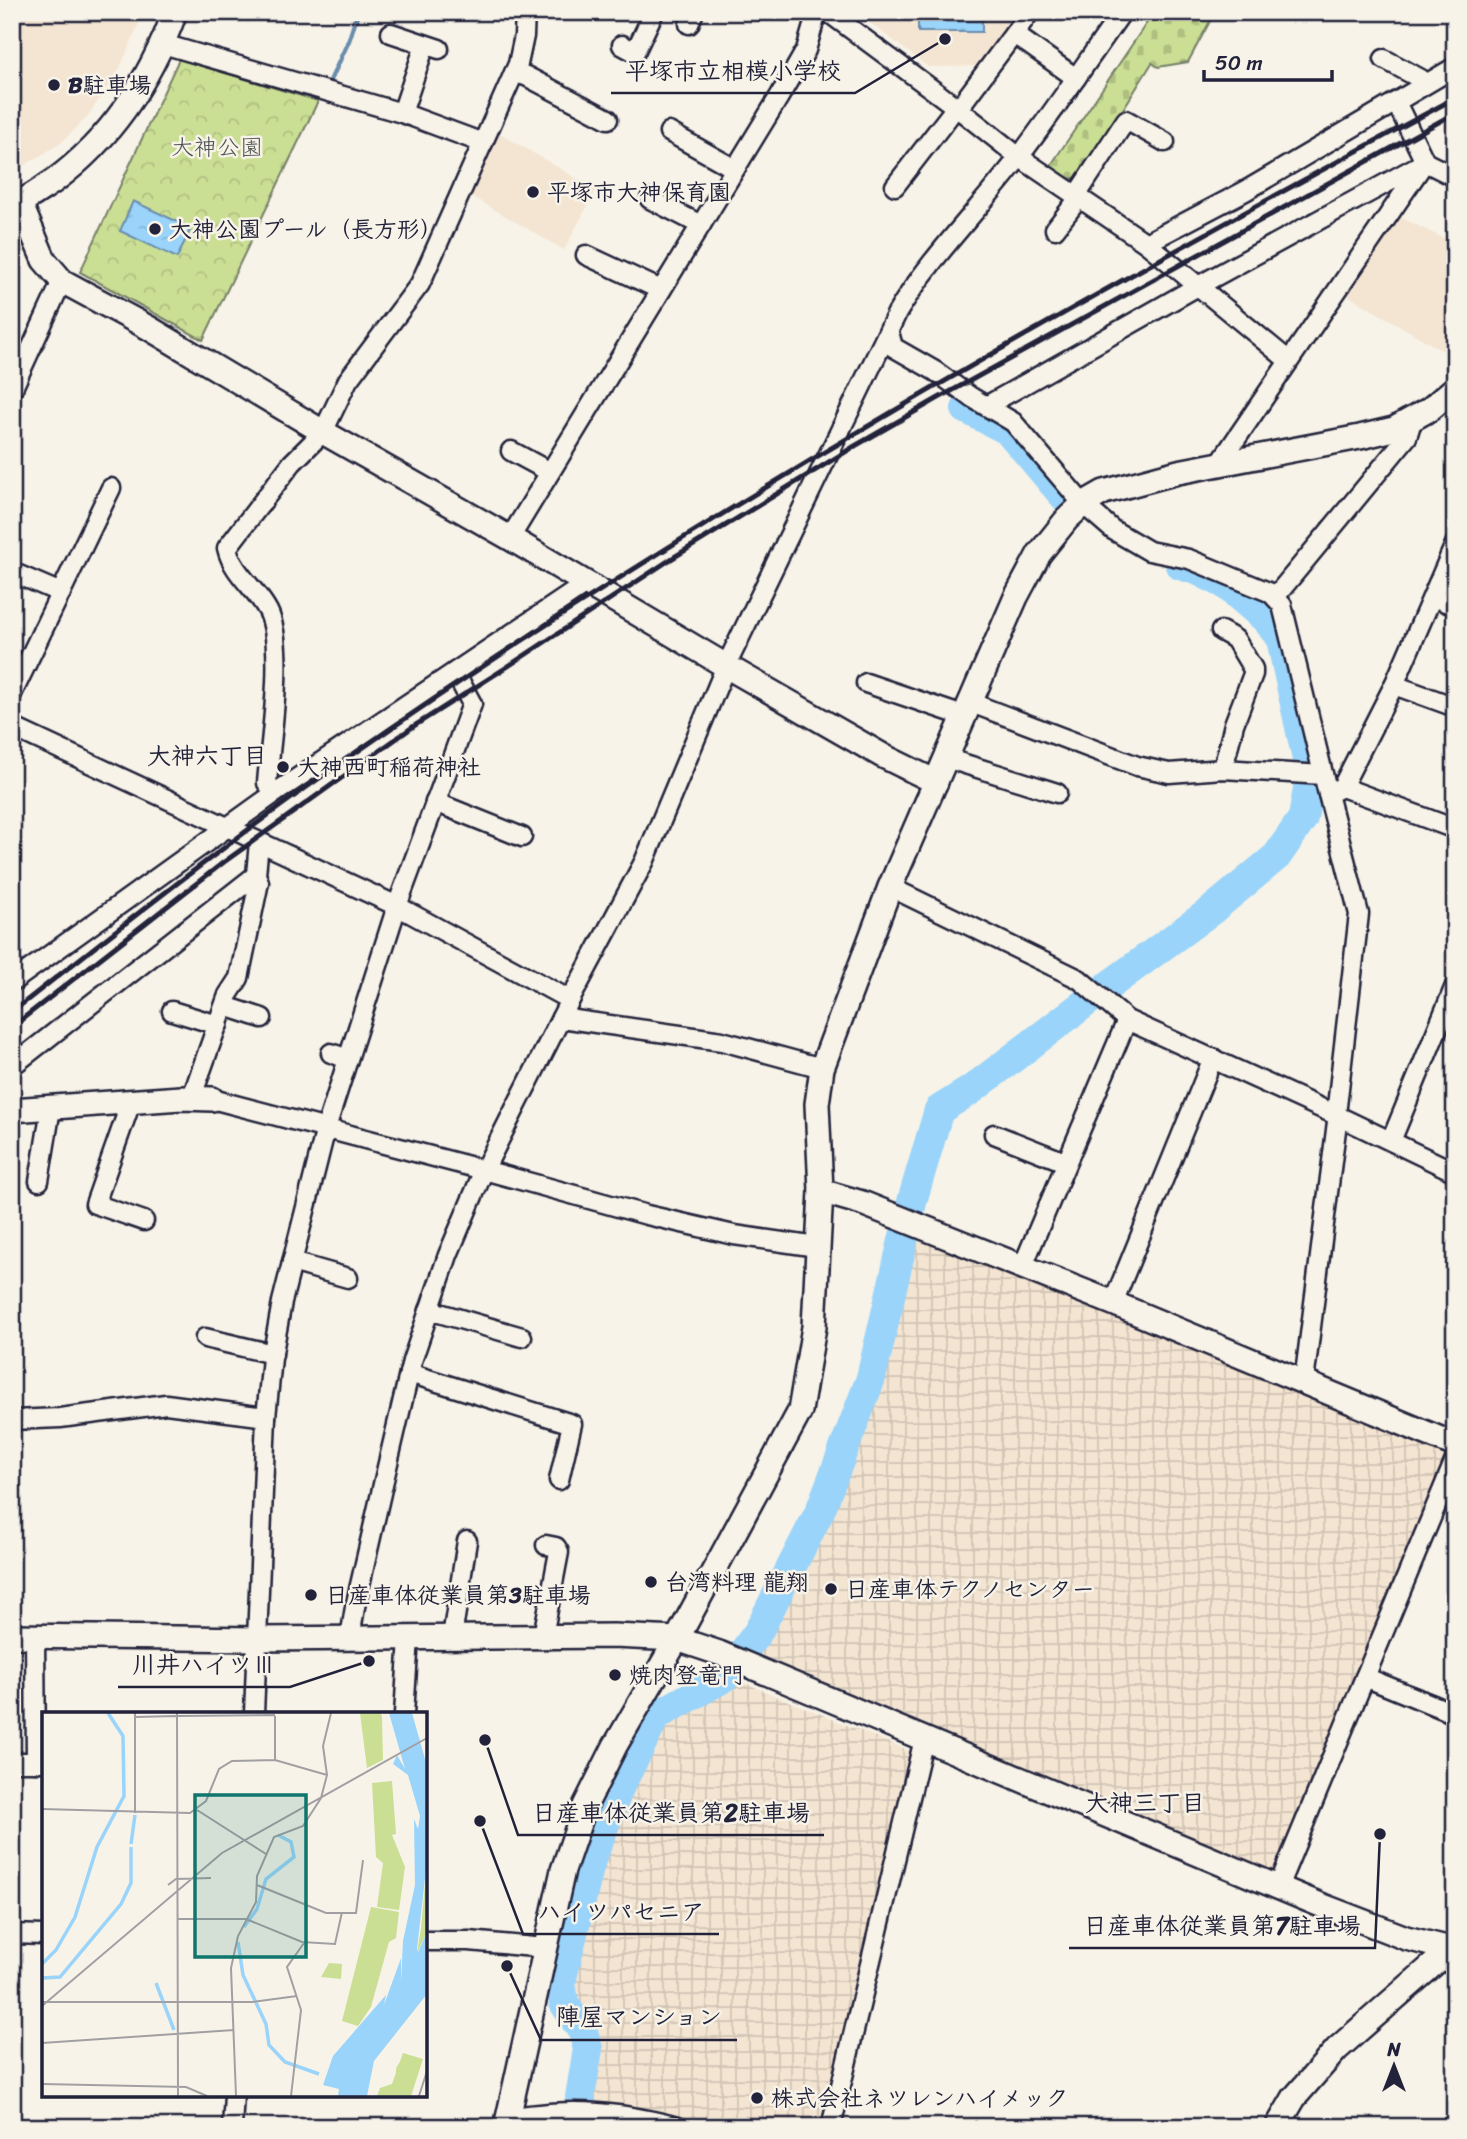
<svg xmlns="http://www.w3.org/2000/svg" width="1467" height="2139" font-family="Sriracha,'Klee One',sans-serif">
	<defs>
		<pattern id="industrial-grid" width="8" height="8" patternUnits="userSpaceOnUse" patternTransform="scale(1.75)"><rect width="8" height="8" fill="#f4e5d2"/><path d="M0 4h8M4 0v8" fill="none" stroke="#d1c4b5"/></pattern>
		<pattern id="cemetery-stones" width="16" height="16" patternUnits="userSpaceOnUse" patternTransform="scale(1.75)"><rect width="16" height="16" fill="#cbdf94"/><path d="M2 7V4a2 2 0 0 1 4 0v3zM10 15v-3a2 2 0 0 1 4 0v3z" fill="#aebf80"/></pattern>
		<pattern id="park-crowns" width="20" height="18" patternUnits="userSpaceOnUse" patternTransform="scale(1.75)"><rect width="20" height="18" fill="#cbdf94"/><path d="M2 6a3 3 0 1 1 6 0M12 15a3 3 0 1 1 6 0" fill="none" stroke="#aebf80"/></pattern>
		<pattern id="water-ripples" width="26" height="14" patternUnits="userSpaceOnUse" patternTransform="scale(1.75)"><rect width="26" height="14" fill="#9ad4fa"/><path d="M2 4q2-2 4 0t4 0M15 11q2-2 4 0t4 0" fill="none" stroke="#84b6d7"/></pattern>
	</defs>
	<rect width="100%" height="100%" fill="#f7f3e8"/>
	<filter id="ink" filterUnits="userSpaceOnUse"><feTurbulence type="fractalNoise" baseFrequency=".0143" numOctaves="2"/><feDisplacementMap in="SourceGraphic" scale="14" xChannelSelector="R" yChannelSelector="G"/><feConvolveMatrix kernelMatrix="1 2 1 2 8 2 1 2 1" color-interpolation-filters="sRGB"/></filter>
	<g filter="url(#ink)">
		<g fill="#f4e5d2">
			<path d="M 12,12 L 144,12 L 119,70 L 87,117 L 61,143 L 12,173 Z"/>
			<path d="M 856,12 L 1017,12 L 980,66 L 928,67 Z"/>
			<path d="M 498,132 L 596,190 L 564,250 L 469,195 Z"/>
			<path d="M 1394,214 L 1455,244 L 1455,358 L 1342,292 Z"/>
		</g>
		<g fill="url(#industrial-grid)">
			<path d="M 907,1230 L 1448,1453 L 1450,1459 L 1277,1868 L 1271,1870 L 747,1649 L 759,1633 L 821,1513 L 872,1380 Z"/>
			<path d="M 738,1680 L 917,1754 L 828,2127 L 698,2127 L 649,2115 L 588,2106 L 585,2097 L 592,2043 L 587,2031 L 572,2011 L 565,1996 L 563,1983 L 592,1860 L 621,1790 L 659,1719 Z"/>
		</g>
		<path fill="url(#cemetery-stones)" stroke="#768068" stroke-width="2" d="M 1154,12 L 1215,12 L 1188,62 L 1158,67 L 1152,63 L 1080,178 L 1062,179 L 1049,168 Z"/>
		<path fill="url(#park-crowns)" stroke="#768068" stroke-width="2" d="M 179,59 L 318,101 L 203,340 L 80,272 Z"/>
		<g fill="url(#water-ripples)" stroke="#6a8dae" stroke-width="2">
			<rect x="918" y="12" width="64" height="20"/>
			<path d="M 133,201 L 191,228 L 177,258 L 120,231 Z"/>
		</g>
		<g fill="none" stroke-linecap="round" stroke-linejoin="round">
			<path stroke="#6a8dae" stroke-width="5" d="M 328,86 L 349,40 L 358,12"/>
			<g stroke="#9ad4fa" stroke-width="30">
				<path d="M 966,409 L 1009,431 L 1068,501"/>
				<path d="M 585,2127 L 580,2097 L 588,2049 L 583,2032 L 564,2003 L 561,1982 L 591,1860 L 619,1788 L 656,1716 L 725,1677 L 758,1632 L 820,1511 L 871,1378 L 913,1198 L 939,1110 L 971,1090 L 1089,1000 L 1212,910 L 1277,856 L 1303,818 L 1308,789 L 1308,764 L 1281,639 L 1267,620 L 1225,584 L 1197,570 L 1180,565"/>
			</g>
			<g stroke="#22223b" stroke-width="23">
				<g id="minor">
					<path d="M 828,12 L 956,107 L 1019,157 L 1146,243 L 1289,361"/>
					<path d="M 689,24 L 694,12"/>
					<path d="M 391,33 L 439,49"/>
					<path d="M 1014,34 L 1076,78"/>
					<path d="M 163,44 L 402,113 L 483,143"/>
					<path d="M 622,45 L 635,52 L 654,12"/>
					<path d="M 1384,59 L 1421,79 L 1424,84"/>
					<path d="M 514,73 L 526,76 L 608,119"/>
					<path d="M 1396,102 L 1425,162 L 1455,177"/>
					<path d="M 958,109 L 1030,12"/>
					<path d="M 402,113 L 425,45"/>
					<path d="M 669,132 L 735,169"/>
					<path d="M 895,186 L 956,107"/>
					<path d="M 1076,196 L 1126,120 L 1165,142"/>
					<path d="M 650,199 L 701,225"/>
					<path d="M 1055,229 L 1079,198"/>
					<path d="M 1146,243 L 1245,191 L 1455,67"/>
					<path d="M 586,255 L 661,290"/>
					<path d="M 889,332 L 893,347 L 935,371 L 971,397 L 1013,422 L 1083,504 L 1113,530 L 1149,551 L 1189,559 L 1271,593 L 1282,605 L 1328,794 L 1342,787 L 1394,685 L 1455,544"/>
					<path d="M 12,390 L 62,281"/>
					<path d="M 986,406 L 1198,286 L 1425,162"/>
					<path d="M 511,451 L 550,472"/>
					<path d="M 1219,464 L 1422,166"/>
					<path d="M 510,538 L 779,97 L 806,50 L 817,12"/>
					<path d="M 12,572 L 61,593"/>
					<path d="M 1275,597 L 1407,437 L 1412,421"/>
					<path d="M 1433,597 L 1455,606"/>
					<path d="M 1221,631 L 1235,639 L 1253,669 L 1253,674 L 1234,724 L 1223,769"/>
					<path d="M 866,683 L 963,716"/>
					<path d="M 1394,685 L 1455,707"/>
					<path d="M 12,694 L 111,488"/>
					<path d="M 969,702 L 1137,766 L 1169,773 L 1223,769 L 1323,775"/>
					<path d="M 12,727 L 397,906 L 570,1000"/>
					<path d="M 946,758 L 1057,793"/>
					<path d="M 1342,787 L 1455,829"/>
					<path d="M 275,793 L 267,783 C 270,742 286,646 268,611 C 256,588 233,574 227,548 L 292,463 L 323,432 L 348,380 L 420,284 L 518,64 L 524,36 L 525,12"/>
					<path d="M 435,802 L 522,837"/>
					<path d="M 890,887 L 1079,979 L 1127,1020 L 1336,1115 L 1359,914 L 1328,794"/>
					<path d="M 12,982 L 275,793 L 587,583"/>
					<path d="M 225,1006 L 262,1018"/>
					<path d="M 172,1011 L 218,1025"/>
					<path d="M 561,1018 L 722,1041 L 822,1068"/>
					<path d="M 331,1053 L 348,1059"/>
					<path d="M 12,1066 L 256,875"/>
					<path d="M 191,1099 L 228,995 L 239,978 L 259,882 L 256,875 L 259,842"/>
					<path d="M 212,1099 L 484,1170 L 647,1215 L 734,1235 L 817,1247"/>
					<path d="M 131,1102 L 95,1204 L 144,1221"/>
					<path d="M 994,1134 L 1065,1162"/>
					<path d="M 1391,1141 L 1455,986"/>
					<path d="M 39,1181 L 51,1108"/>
					<path d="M 292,1262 L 348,1278"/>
					<path d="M 1022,1268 L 1127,1020"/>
					<path d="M 1113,1303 L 1213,1058"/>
					<path d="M 429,1310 L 522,1337"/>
					<path d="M 205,1338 L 273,1354"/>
					<path d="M 409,1373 L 572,1424 L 559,1480"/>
					<path d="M 1304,1382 L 1337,1122 L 1336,1115 L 1455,1172"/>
					<path d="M 12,1420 L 60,1418 L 166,1404 L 266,1417"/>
					<path d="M 35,1636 L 36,1762"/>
					<path d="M 543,1636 L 559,1552 L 556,1547 L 546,1545"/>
					<path d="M 452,1637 L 467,1541"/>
					<path d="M 350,1638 L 355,1607 L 384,1480 L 412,1361 L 448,1255 L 484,1170 L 570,1000 L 644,862 L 726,666 L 897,313 C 931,256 979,210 1019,157 C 1055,110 1088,60 1122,12"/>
					<path d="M 1365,1677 L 1455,1714"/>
					<path d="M 254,1714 L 266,1417 L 272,1358 L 282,1302 L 326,1128 L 397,906 L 472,704 L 455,672"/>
					<path d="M 404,1714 L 409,1638"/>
					<path d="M 15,1762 L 44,1762"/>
					<path d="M 1278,1887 L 1455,1460"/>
					<path d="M 12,1934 L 44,1935"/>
					<path d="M 425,1941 L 469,1941 L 545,1948"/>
					<path d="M 508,2117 C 530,2115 552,2112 574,2112 C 609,2112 644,2118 678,2127"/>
					<path d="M 232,2127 L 234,2095"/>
					<path d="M 831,2127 L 924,1739"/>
				</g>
			</g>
			<g stroke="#22223b" stroke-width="28">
				<g id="tertiary">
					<path d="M 20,203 L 44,260 L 62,281 L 149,328 L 323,432 L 510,538 L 726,666 L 883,756 L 936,782"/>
					<path d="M 12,206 C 27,200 40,190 54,181 C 112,138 150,80 175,12"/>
					<path d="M 12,1110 L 181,1098 L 212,1099"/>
					<path d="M 821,1191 L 862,1203 L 1113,1303 L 1455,1445"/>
					<path d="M 12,1636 L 259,1639 L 614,1636 L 677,1639 L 719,1653 L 1323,1906 L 1406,1938 L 1455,1950"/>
					<path d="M 506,2127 L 563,1870 L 585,1806 L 615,1746 L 677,1639 L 800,1411 L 814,1327 L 821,1191 L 817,1104 L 822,1068 L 890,887 L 1016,597 L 1039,554 L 1067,519 L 1083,504 L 1104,492 L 1178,472 L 1360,437 L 1394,429 L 1430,409 L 1455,388"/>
					<path d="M 1277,2127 L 1294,2098 L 1337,2049 L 1451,1949"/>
				</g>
			</g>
			<use href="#minor" stroke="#f7f3e8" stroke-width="18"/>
			<use href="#tertiary" stroke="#f7f3e8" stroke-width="23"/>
			<g stroke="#22223b" stroke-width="5">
				<path d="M 12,1012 C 123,925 233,838 348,758 C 701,512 1076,302 1455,98"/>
				<path d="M 12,1027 L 224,862 L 414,726 L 507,667 L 671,559 L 855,446 L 937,399 L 1455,113"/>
			</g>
		</g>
	</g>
	<g fill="#22223b" stroke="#f7f3e8" stroke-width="2.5">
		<circle cx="54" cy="85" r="7"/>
		<circle cx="533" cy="192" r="7"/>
		<circle cx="155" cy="229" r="7"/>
		<circle cx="283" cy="767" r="7"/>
		<circle cx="651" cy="1582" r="7"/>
		<circle cx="831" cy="1589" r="7"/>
		<circle cx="311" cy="1595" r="7"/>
		<circle cx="615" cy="1675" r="7"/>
		<circle cx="757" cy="2098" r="7"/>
	</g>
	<g text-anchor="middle" stroke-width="5" stroke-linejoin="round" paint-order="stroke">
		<g font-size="23" font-weight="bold" fill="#22223b" stroke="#f7f3e8" text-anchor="start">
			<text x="68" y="93">B駐車場</text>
			<text x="547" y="200">平塚市大神保育園</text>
			<text x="169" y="237">大神公園プール（長方形）</text>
			<text x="297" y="775">大神西町稲荷神社</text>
			<text x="665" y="1590">台湾料理 龍翔</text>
			<text x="845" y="1597">日産車体テクノセンター</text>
			<text x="325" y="1603">日産車体従業員第3駐車場</text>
			<text x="629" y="1683">焼肉登竜門</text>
			<text x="771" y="2106">株式会社ネツレンハイメック</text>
		</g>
		<g font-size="23" fill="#4c5151" stroke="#f7f3e8">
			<text x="217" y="155">大神公園</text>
		</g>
		<g font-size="24" font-weight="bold" fill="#22223b" stroke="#f7f3e8">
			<text x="207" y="764">大神六丁目</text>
			<text x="1145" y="1811">大神三丁目</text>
		</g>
	</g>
	<g transform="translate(42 1712)">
		<rect width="385" height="385" fill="#f7f3e8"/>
		<path d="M 385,149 L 385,220 L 375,241 L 379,216 Z" fill="#cbdf94"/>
		<path d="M 318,1 L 339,1 L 340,5 L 341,48 L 325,56 ZM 350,69 L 354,122 L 350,123 L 363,155 L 357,198 L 335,195 L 341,151 L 334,145 L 330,71 ZM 329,195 L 357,200 L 354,226 L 347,230 L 329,295 L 316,314 L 300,309 ZM 287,251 L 300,252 L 299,267 L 279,265 ZM 361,341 L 381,347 L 369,384 L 335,384 L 338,376 L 350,372 Z" fill="#cbdf94"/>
		<path d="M354 359a11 11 0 1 1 22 0a11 11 0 1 1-22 0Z" fill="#cbdf94"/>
		<path d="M 347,1 L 370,1 L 385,54 L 385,149 L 375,237 L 376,240 L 385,220 L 385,282 L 332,349 L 325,384 L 296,384 L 297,377 L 281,373 L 291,344 L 344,283 L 342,293 L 359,246 L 359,270 L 361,229 L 373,173 L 372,107 L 376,117 L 378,104 L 366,63 L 351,52 L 355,43 L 363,57 Z" fill="#9ad4fa"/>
		<path fill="none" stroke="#9ad4fa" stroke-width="3.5" d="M 89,132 L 93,103M 202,215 L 215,197 L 224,167 L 252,145 L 249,130 L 236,123M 196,230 L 201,263 L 224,312 L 227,333 L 243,350 L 277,362M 0,252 L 14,238 L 33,205 L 55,135 L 82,84 L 81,24 L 66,1M 0,266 L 18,265 L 79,192 L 89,171 L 89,135M 114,271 L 132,318"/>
		<path fill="none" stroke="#a29fa3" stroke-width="2" d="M 93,1 L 93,101M 135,1 L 136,384M 135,4 L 233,3M 233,4 L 233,48M 94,5 L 134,4M 0,97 L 148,101 L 164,89 L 177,57 L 190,49 L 233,48 L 285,63M 155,98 L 224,142M 126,173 L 134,167 L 169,166M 215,173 L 284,201 L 314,201 L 321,148M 135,207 L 204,207 L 260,230 L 293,232 L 300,200M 0,290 L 210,290 L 255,284M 0,294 L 180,141 L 385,26M 0,331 L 192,318M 0,372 L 144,375 L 165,384M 194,384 L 189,256 L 196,224 L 214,190 L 215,164 L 232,125 L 261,114 L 279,86 L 285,63 L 281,34 L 289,1M 249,384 L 259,298 L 245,255 L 262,231M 377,384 L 385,359"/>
		<path fill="#0f766e" fill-opacity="0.15" stroke="#0f766e" stroke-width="3.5" d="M 153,83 L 264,83 L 264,245 L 153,245 Z"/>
		<rect width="385" height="385" fill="none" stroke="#22223b" stroke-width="3.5"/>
	</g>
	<path fill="none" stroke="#22223b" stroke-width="2.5" d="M945 39L855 93H611M369 1661L290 1687H118M485 1740L518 1835H824M480 1821L523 1934H719M1380 1834L1375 1948H1069M507 1966L541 2040H737"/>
	<g fill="#22223b" stroke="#f7f3e8" stroke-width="2.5">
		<circle cx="945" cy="39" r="7"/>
		<circle cx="369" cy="1661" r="7"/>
		<circle cx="485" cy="1740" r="7"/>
		<circle cx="480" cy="1821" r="7"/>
		<circle cx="1380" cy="1834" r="7"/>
		<circle cx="507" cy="1966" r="7"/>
	</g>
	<g font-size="24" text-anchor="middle" font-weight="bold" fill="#22223b" stroke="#f7f3e8" stroke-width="5" stroke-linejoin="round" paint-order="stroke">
		<text x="733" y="79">平塚市立相模小学校</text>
		<text x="204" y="1673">川井ハイツⅢ</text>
		<text x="671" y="1821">日産車体従業員第2駐車場</text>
		<text x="621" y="1920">ハイツパセニア</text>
		<text x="1222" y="1934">日産車体従業員第7駐車場</text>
		<text x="639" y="2025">陣屋マンション</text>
	</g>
	<rect width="1467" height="2139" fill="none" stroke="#f7f3e8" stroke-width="42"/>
	<rect x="21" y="21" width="1425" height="2097" fill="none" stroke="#22223b" stroke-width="2.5" filter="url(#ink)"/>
	<g transform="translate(1394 2066)" stroke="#f7f3e8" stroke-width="5" paint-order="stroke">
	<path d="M0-5L12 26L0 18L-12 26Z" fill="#22223b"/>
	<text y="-10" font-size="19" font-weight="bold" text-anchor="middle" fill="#22223b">N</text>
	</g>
	<path d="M1204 70v10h128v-10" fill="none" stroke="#22223b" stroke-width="3.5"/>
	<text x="1215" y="70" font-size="21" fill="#22223b" stroke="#f7f3e8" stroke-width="5" paint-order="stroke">50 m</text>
</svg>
